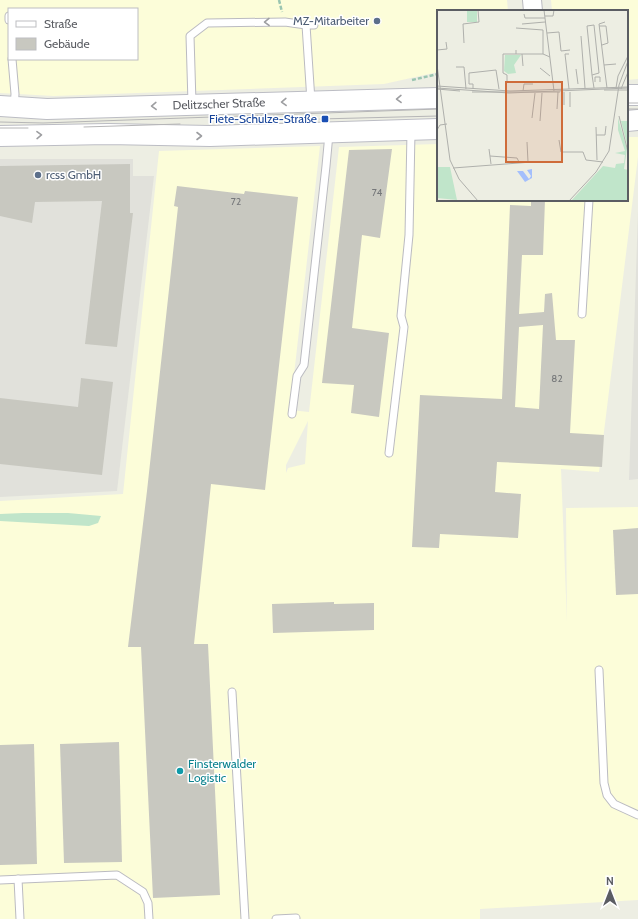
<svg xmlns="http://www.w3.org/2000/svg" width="638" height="919" font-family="Cabin,sans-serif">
	<rect width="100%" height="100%" fill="#edeee3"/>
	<g fill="#fcfdd9" fill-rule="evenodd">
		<path d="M 0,0 L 507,0 L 508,11 L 438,11 L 438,72 L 384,84 L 54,96 L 0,93 ZM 9,9 L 137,9 L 137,59 L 9,59 Z"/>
		<path d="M 551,0 L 638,0 L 638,79 L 627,80 L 627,11 L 552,11 Z"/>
		<path d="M 627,137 L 638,137 L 638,157 L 599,472 L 561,469 L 567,622 L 566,508 L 638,507 L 638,900 L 480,909 L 480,919 L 0,919 L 0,501 L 123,494 L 159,151 L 320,146 L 290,410 L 309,412 L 339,147 L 438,144 L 438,200 L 627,200 ZM 308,421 L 305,464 L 288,468 L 286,473 L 286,465 Z"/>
	</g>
	<g fill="#e1e1db">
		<path d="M 0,159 L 133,159 L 133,176 L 154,176 L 117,491 L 0,497 Z"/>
		<path d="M 638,212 L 638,479 L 629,480 Z"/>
	</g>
	<path fill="#c0e5ca" d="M 23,513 L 68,513 L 101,516 L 98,523 L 89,526 L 0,521 L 0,514 Z"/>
	<g fill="#c8c8c0" fill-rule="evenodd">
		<path d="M 392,149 L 380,238 L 362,235 L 352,328 L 389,333 L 379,417 L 351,413 L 354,385 L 322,383 L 349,150 Z"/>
		<path d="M 130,164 L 130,213 L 133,213 L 117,347 L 85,344 L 102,201 L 35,202 L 32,223 L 0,216 L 0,166 Z"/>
		<path d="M 177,186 L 244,194 L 245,191 L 298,197 L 265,490 L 211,484 L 194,644 L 208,644 L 220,895 L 153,898 L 141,647 L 128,647 L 147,491 L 178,207 L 174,206 Z"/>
		<path d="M 531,200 L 545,200 L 543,255 L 522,255 L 519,314 L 544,312 L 545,294 L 552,293 L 556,340 L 575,340 L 570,433 L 604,435 L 602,467 L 497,462 L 495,492 L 521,494 L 518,538 L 440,534 L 439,548 L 412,547 L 420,395 L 502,399 L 510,205 L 531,206 ZM 543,325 L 539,409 L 515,407 L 519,327 Z"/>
		<path d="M 81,378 L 113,382 L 102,475 L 0,464 L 0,398 L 78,407 Z"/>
		<path d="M 638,528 L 638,594 L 616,595 L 613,530 Z"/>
		<path d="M 334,602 L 334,604 L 374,603 L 374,630 L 273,633 L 272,604 Z"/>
		<path d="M 119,742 L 122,862 L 64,863 L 60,744 Z"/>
		<path d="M 34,744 L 37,864 L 0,865 L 0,745 Z"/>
	</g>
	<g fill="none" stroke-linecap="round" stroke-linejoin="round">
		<g stroke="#bbbbc1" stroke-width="9">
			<g id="service">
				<path d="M 9,16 L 9,20"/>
				<path d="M 12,59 L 15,94 L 14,107"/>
				<path d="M 311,101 L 306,25 L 314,25"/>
				<path d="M 192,103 L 190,36 L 207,23 L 285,22 L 306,25"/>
				<path d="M 582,314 L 589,200"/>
				<path d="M 292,414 L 297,376 L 304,365 L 326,166 L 329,134"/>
				<path d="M 389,453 L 404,327 L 401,316 L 409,235 L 411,132"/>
				<path d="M 599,670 L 604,783 L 607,795 L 614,804 L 638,815"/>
				<path d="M 232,692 L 245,919"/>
				<path d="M 18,879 L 20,919"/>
				<path d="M 0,880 L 117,875 L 143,892 L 148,903 L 149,919"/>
				<path d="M 276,919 L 296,918"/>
			</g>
		</g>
		<g stroke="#bbbbc1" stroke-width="20">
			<path id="tertiary" d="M 532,0 L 533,11"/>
		</g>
		<g stroke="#bcbdc4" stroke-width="22">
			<g id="secondary">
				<path d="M 627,95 L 638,95"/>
				<path d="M 0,106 L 47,109 L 438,98"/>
				<path d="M 627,121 L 638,120"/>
				<path d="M 0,136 L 108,134 L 210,136 L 438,129"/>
			</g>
		</g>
		<g stroke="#9ac5b1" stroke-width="2.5" stroke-dasharray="4 2" stroke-linecap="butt">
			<path d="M 279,0 L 282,12"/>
			<path d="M 412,80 L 438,74"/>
		</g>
		<use href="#service" stroke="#fff" stroke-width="7"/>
		<use href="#tertiary" stroke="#fff" stroke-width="18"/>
		<use href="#secondary" stroke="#fff" stroke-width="20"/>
		<g stroke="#b6b6b7" stroke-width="1">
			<path d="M 627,103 L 638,103"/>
			<path d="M 627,109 L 638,109"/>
			<path d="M 320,119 L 438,116"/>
			<path d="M 0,122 L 43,123 L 438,109"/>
			<path d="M 84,127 L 180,124"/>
			<path d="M 0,128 L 28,128"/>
		</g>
	</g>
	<defs><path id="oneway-chevron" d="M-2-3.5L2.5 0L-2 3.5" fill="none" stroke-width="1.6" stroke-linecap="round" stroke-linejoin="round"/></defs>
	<g stroke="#9d9ea1">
		<use href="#oneway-chevron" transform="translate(267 22) rotate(179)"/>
		<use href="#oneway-chevron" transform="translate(399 99) rotate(179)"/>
		<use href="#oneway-chevron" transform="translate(284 102) rotate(178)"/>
		<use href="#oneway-chevron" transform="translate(154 106) rotate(178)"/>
		<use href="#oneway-chevron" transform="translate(39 135) rotate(-1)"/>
		<use href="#oneway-chevron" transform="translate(199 136)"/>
	</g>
	<g fill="#5c6f8a" stroke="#fff" stroke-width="1.5">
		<circle cx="377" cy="21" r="4"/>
		<circle cx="38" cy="175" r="4"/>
	</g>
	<rect fill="#1a4fb4" stroke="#fff" stroke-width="1.5" x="321" y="115" width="8" height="8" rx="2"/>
	<circle fill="#0f9aa8" stroke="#fff" stroke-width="1.5" cx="180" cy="771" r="4"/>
	<g text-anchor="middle" stroke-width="3" stroke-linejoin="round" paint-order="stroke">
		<g font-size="10" fill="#76787a">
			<text x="377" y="196">74</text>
			<text x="236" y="205">72</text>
			<text x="557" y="382">82</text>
		</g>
		<g font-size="12" fill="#4e5e75" stroke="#fff" text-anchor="end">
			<text x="369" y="25">MZ-Mitarbeiter</text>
			<text x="46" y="179" text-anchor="start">rcss GmbH</text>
		</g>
		<g font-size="12" fill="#5b5d63" stroke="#fff">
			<text transform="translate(219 104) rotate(-2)" y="4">Delitzscher Straße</text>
		</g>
		<g font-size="12" fill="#164399" stroke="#fff" text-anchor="end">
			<text x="317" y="123">Fiete-Schulze-Straße</text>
		</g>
		<g font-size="12" fill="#0d838f" stroke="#fff" text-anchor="start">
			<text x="188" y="768">Finsterwalder<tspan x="188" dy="14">Logistic</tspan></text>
		</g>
	</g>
	<g transform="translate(437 10)">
		<rect width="191" height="191" fill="#edeee3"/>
		<path d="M 30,0 L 40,0 L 40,12 L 30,12 ZM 68,45 L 84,45 L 77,55 L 79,63 L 71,64 L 67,61 ZM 181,108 L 190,139 L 187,159 L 191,160 L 191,191 L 134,191 L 166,156 L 178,158 L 179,154 L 187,153 L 188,145 L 178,143 L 188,141 L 181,120 ZM 184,111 L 191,111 L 191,138 ZM 0,157 L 13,157 L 20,190 L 0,188 Z" fill="#c0e5ca"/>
		<path d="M 95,159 L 95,168 L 88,172 L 80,161 L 86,161 L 92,169 L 94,166 L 90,160 Z" fill="#a4bffc"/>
		<path fill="none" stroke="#afb0ac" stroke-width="1" d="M 107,0 L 117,81M 87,4 L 88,8 L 108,8M 108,6 L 116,6 L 117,0M 85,14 L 108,12M 162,16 L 169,16 L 171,33 L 165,35M 79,18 L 106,20 L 106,44 L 113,47M 110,23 L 122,22 L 124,41 L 133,40M 144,26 L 148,78M 27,33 L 26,14 L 42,12 L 41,0M 0,40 L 10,39 L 9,32M 79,40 L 79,44 L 106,44M 85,44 L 86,56M 132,44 L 128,44 L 132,79M 0,55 L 13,150 L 22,169 L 41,191M 167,55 L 162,14 L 168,12M 19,57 L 27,57 L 29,79M 103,58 L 113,66M 139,59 L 141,74M 155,65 L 162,63 L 157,15 L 150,16 L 155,65 L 157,78M 70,71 L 70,65 L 66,63 L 66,44 L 79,44M 158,72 L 158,67 L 163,67 L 163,72M 0,76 L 73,81 L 191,77M 0,78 L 72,83 L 191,78M 170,78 L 167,55 L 179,54M 179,78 L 181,66 L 191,46M 0,79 L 23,81M 36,79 L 36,74 L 32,74 L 32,63 L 59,60 L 62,79M 184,79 L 191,62M 167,80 L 191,80M 86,81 L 87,74 L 96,74M 35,82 L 123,82M 127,95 L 127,82M 133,97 L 133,82M 120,99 L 121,82M 182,106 L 191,142M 95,108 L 98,83M 103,111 L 105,83M 159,117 L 160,150M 0,120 L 3,115 L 10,114M 159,125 L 168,125 L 169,116M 122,130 L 124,142 L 146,142 L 149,150 L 166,152M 90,132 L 91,152M 52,139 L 54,154M 53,146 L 80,148 L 82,152M 16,158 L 95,152M 132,191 L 159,162 L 172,141 L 182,75 L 191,51"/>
		<path fill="#cf6c3a" fill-opacity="0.15" stroke="#cf6c3a" stroke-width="2" d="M 69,72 L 125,72 L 125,152 L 69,152 Z"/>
		<rect width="191" height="191" fill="none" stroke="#5b5d63" stroke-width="2"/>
	</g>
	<rect x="8" y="8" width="130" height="52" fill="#ffffff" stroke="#bdbec1"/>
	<rect x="16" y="21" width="20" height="6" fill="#ffffff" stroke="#bdbec1"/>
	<text x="44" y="28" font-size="12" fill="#5b5d63">Straße</text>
	<rect x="16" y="38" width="20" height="12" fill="#c8c8c0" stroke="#bdbec1"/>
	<text x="44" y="48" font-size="12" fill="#5b5d63">Gebäude</text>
	<g transform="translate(610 891)" stroke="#ffffff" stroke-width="3" paint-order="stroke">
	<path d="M0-3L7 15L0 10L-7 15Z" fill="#5b5d63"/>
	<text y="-6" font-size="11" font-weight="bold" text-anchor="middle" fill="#5b5d63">N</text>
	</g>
</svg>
